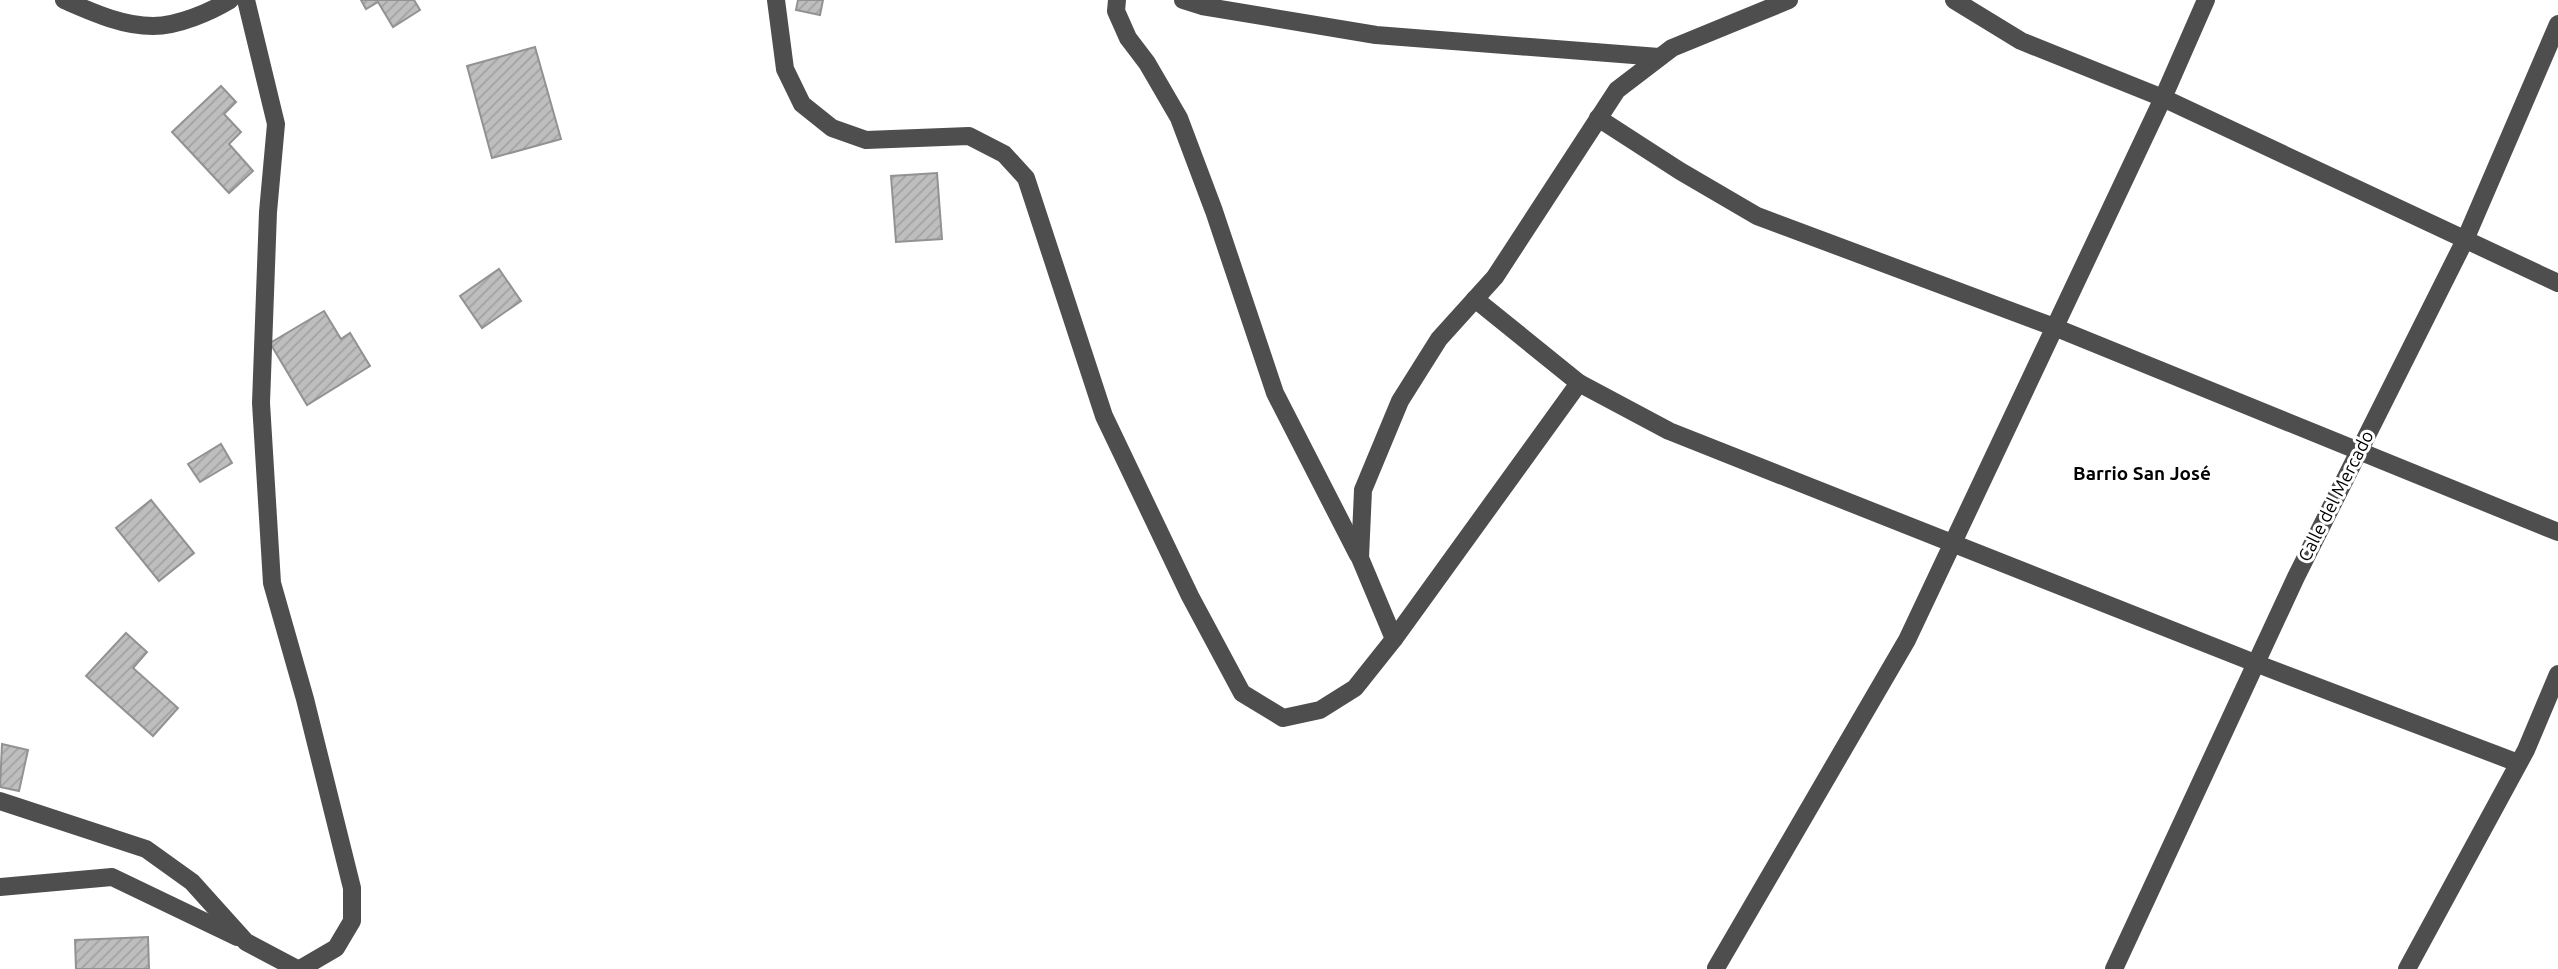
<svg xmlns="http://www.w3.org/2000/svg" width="2558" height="969" font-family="Ubuntu,sans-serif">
	<defs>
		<pattern id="building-hatch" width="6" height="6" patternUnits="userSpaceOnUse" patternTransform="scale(1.75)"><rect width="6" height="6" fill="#bebebe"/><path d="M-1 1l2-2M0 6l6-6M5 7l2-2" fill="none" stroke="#a2a2a2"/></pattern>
	</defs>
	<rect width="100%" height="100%" fill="#fff"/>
	<g fill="url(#building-hatch)" stroke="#929292" stroke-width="2">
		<path d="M 361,0 L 414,0 L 420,10 L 393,27 L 378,2 L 366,9 Z"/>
		<path d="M 798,0 L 823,0 L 820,15 L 796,10 Z"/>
		<path d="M 535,47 L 561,139 L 492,158 L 467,66 Z"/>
		<path d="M 221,86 L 236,102 L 224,114 L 241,132 L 229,144 L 253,171 L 229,193 L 172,132 Z"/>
		<path d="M 937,173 L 942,239 L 896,242 L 891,176 Z"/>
		<path d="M 499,269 L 521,301 L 482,328 L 460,296 Z"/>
		<path d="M 324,311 L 341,339 L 350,333 L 370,366 L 307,405 L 270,343 Z"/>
		<path d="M 221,444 L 232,463 L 200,482 L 188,464 Z"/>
		<path d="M 151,500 L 194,553 L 159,581 L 116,528 Z"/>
		<path d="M 126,633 L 147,652 L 133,668 L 178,708 L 153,736 L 86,676 Z"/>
		<path d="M 2,744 L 28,750 L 19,791 L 0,787 Z"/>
		<path d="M 148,937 L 149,969 L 76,969 L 75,940 Z"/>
	</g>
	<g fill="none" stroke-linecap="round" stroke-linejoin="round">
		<g stroke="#4e4e4e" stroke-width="18">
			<path d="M 64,0 C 92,12 122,26 153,26 C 178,26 210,12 230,0"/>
			<path d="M 246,0 L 276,124 L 268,212 L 261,403 L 272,583 L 305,699 L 352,888 L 352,921 L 336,948 L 300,969"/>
			<path d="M 776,0 L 785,69 L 802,104 L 832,128 L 866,140 L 969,136 L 1004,154 L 1026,178 L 1104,416 L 1190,596 L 1242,693 L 1283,718 L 1320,710 L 1355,688 L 1394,639 L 1360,558 L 1363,490 L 1400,401 L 1439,339 L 1495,277 L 1617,90 L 1672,48 L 1789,0"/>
			<path d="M 1117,0 L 1116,11 L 1128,38 L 1147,63 L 1179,118 L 1214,211 L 1275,393 L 1358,555"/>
			<path d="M 1183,0 L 1202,6 L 1376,35 L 1659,57"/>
			<path d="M 1954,0 L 2021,41 L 2163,98 L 2558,283"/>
			<path d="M 1598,118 L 1680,171 L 1757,216 L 2054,327 L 2558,532"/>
			<path d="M 1475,299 L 1579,383 L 1669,431 L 2255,663 L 2518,763"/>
			<path d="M 1394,639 L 1579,383"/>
			<path d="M 0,801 L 146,849 L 192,882 L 246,942 L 297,969"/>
			<path d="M 0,887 L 112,877 L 237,937"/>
			<path d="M 1716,968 L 1907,640 L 2163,98 L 2206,0"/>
			<path d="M 2114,969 L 2296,577 L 2465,240 L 2558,24"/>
			<path d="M 2407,969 L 2526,750 L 2558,674"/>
		</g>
	</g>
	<g text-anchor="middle" stroke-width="6" stroke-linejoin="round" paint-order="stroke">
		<g font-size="18" fill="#000" stroke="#fff">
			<text transform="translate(2336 496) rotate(-63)" y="6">Calle del Mercado</text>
		</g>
		<g font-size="19" font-weight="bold" fill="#000" stroke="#fff">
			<text x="2142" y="480">Barrio San José</text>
		</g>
	</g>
</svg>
